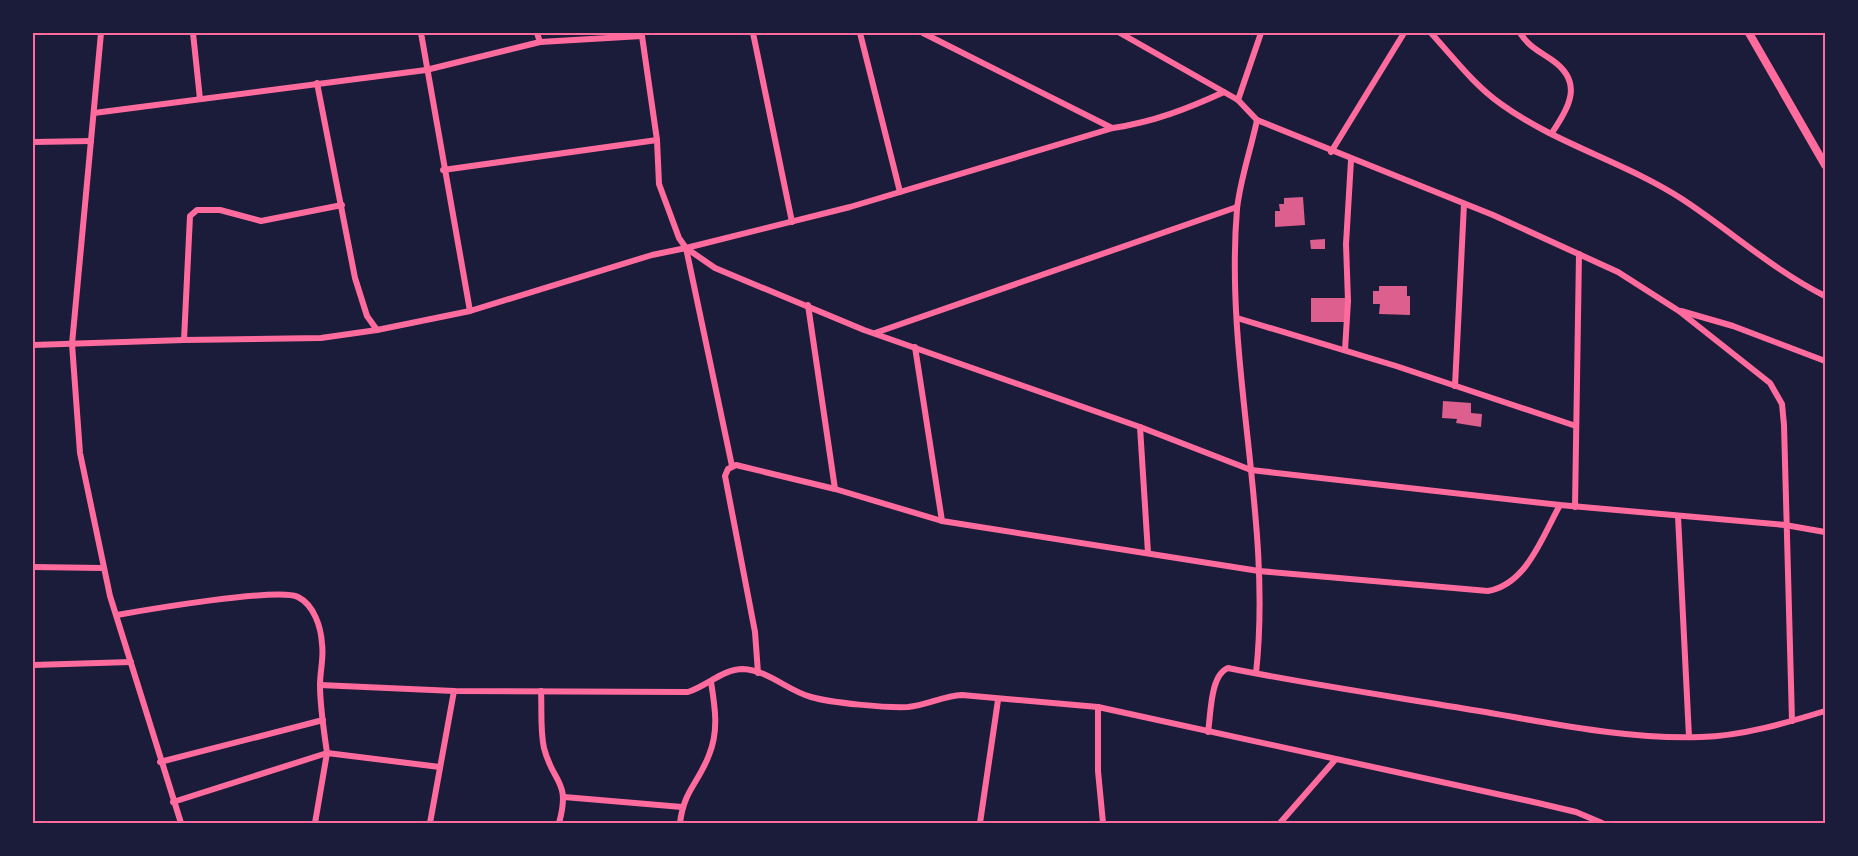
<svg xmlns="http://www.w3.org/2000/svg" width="1858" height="856" font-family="Merriweather,serif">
	<rect width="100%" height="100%" fill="#1b1b3a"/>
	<g fill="#dd5f8e">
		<path d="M 1303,197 L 1305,225 L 1275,227 L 1275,211 L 1280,211 L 1279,204 L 1284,204 L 1284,198 Z"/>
		<path d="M 1325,239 L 1325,249 L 1311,249 L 1310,240 Z"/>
		<path d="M 1379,286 L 1407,286 L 1407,296 L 1410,296 L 1410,315 L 1379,314 L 1380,304 L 1373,304 L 1373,291 L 1379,291 Z"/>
		<rect x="1311" y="298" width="35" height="24"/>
		<path d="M 1443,401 L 1471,403 L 1471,413 L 1482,414 L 1481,427 L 1456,423 L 1457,419 L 1442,418 Z"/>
	</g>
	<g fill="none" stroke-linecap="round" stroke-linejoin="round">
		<g stroke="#ff6b9d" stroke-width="6">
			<path d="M 101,33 L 72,344 L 80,453 L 110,596 L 181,823"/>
			<path d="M 193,33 L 200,99"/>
			<path d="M 421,33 L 470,311"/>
			<path d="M 537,33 L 540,42"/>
			<path d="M 753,33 L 792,222"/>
			<path d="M 860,33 L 900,192"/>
			<path d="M 923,33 L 1112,128"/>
			<path d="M 1120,33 L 1224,92"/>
			<path d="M 1431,33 C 1453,57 1474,85 1501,104 C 1556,144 1625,162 1682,199 C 1731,231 1773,270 1825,296"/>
			<path d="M 1520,33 C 1529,47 1539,51 1552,60 C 1585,83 1568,108 1552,133"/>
			<path d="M 642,36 L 657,140 L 659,184 L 679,238 L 686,248 L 732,466"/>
			<path d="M 317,83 L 355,278 L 367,316 L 377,330"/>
			<path d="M 1238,100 L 1261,33"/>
			<path d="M 94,113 L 426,70 L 540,42 L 642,36 L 642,33"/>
			<path d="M 33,142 L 91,141"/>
			<path d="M 1331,152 L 1404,33"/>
			<path d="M 443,170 L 657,140"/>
			<path d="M 686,248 L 850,207 L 1113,128 C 1153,122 1187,109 1224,92 L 1238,100 L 1257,120 L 1493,215 L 1618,272 L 1679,311 L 1770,383 L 1782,404 L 1784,425 L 1792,721"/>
			<path d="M 808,305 L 835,489"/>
			<path d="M 1681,311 L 1733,326 L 1825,361"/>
			<path d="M 1237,318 L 1396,366 L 1576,426"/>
			<path d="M 875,333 L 1237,207"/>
			<path d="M 184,340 L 190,216 L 197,210 L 220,210 L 261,221 L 342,205"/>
			<path d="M 33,345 L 184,340 L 321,338 L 377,330 L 470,311 L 652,255 L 686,248 L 715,268 L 864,330 L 1140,427 L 1251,470 L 1560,505 L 1785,525 L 1825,532"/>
			<path d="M 915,347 L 942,521 L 1259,571 L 1488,591 C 1527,584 1542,537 1560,505"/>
			<path d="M 1345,350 L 1348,301 L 1346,244 L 1351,160"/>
			<path d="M 1455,386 L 1464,204"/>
			<path d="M 1140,427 L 1148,553"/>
			<path d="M 1575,507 L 1579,254"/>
			<path d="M 1678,516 L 1689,737"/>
			<path d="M 33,567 L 102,568"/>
			<path d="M 117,615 C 145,610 279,587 298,597 C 314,605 321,627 322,644 C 324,657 320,671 320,685 C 320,707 324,731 327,753 L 173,802"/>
			<path d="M 33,665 L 131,662"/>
			<path d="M 758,673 L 755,632 L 725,476 L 728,469 L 736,465 L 835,489 L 942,521"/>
			<path d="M 1256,673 C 1273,519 1224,365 1237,209 C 1240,180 1251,149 1257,120"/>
			<path d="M 320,685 L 454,691 L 688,692 C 707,686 723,669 743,669 C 768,670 788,691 811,697 C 832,703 886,708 908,707 C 927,705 943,696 962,695 L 1098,707 L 1538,803 L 1576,812 L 1602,823"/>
			<path d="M 541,691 C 542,709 540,730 544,748 C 553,784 571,780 559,823"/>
			<path d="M 1098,707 L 1098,771 L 1103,823"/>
			<path d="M 1208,732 C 1211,714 1210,675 1228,668 C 1312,685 1396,697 1479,711 C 1550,723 1629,740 1701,737 C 1742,736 1786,723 1825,711"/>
			<path d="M 160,762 L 323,720"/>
			<path d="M 564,797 L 682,807"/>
			<path d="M 315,823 L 327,753 L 440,767"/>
			<path d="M 430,823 L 454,691"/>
			<path d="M 680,823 C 684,790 698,784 709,755 C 719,731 715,707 711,682"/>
			<path d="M 980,823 L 998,700"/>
			<path d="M 1280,823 L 1335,760"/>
		</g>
		<path stroke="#ff6b9d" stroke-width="8" d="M 1749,33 L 1825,165"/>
	</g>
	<rect width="1858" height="856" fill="none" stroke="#1b1b3a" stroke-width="69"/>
	<rect x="34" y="34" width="1790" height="788" fill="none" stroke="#ff6b9d" stroke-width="2"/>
</svg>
